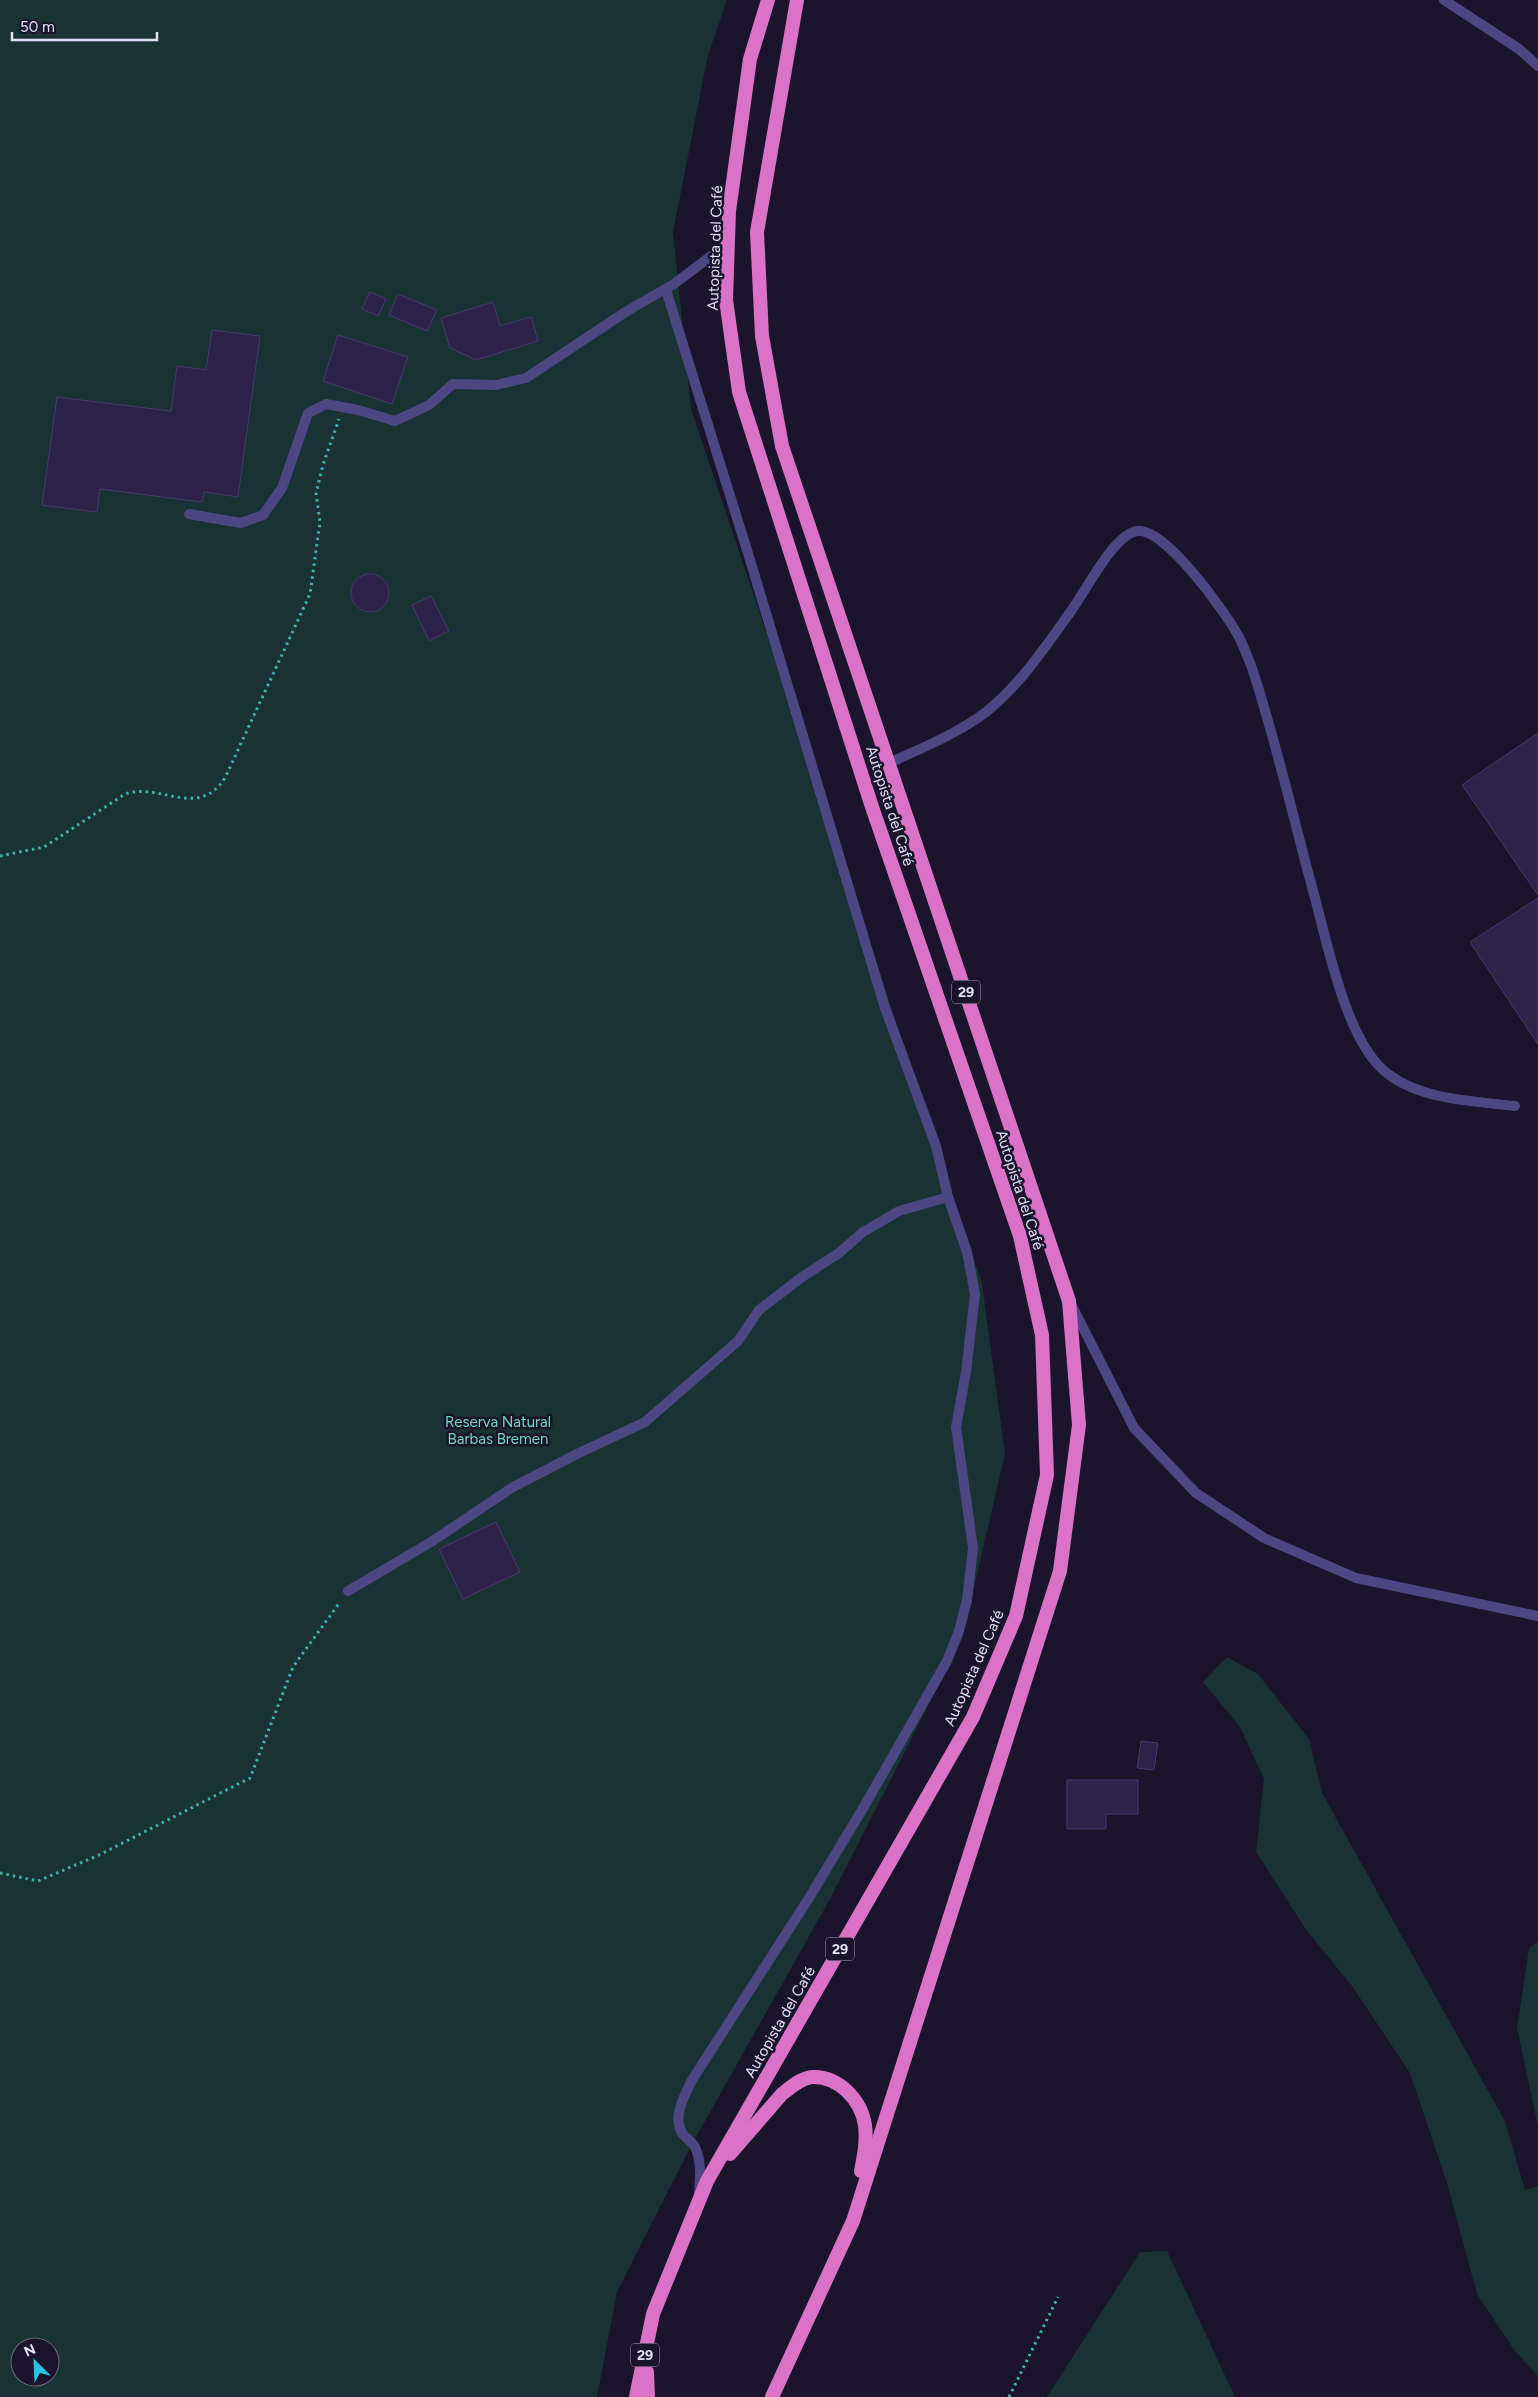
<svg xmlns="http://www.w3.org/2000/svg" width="1538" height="2397" font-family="Figtree,sans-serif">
	<rect width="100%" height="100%" fill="#1a152a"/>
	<g fill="#193233" fill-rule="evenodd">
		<path d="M 0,0 L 727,0 L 708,55 L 673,232 L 691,409 L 844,863 L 982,1284 L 1005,1454 L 962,1639 L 829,1901 L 692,2144 L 617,2292 L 597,2397 L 0,2397 ZM 20,2347 L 50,2347 L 50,2377 L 20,2377 Z"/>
		<path d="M 1227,1657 L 1258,1674 L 1309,1739 L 1322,1793 L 1505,2121 L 1525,2190 L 1538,2186 L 1538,2376 L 1515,2351 L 1477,2294 L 1447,2183 L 1410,2073 L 1352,1986 L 1307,1931 L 1256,1852 L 1264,1779 L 1240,1727 L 1203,1682 Z"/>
		<path d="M 1538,1942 L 1538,2126 L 1517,2028 L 1529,1948 Z"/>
		<path d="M 1167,2251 L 1235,2397 L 1047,2397 L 1140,2252 Z"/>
	</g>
	<g fill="#2d2348" stroke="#473871">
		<path d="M 370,292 L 386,299 L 378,316 L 362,309 Z"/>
		<path d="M 398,294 L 437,310 L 427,331 L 389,315 Z"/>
		<path d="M 493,302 L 500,326 L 531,317 L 538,341 L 476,360 L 450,348 L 441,318 Z"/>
		<path d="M 212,330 L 260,336 L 238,497 L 204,492 L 202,502 L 100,489 L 97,512 L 42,505 L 57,397 L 171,411 L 177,366 L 206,370 Z"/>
		<path d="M 338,335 L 408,357 L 392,404 L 323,381 Z"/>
		<circle cx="370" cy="593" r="19"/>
		<path d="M 431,596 L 449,631 L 429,641 L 412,605 Z"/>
		<path d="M 1538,733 L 1538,895 L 1462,785 Z"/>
		<path d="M 1538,898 L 1538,1044 L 1470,942 Z"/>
		<path d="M 496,1522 L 520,1572 L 463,1599 L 439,1549 Z"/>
		<path d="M 1141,1741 L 1158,1743 L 1154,1770 L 1137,1768 Z"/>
		<path d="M 1067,1780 L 1138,1780 L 1138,1814 L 1106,1814 L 1106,1829 L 1067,1829 Z"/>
	</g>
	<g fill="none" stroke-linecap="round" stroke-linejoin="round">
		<g stroke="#42afaf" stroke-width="3" stroke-dasharray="2.5 4" stroke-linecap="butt">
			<path d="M 0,856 L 44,847 L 125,794 C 162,782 197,820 225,778 L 310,594 L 320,522 L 316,493 L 323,465 L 339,419"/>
			<path d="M 0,1873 L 38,1881 L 99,1855 L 250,1778 L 293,1667 L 340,1602"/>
			<path d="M 1009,2397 L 1058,2297"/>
		</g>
		<g stroke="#4c4683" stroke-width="10">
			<path d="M 1444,0 L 1519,49 L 1538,66"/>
			<path d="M 666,290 L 747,550 L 885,1008 L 936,1146 L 948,1197 L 967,1252 L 975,1294 L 966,1372 L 956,1427 L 973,1548 L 967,1600 L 959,1631 L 947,1661 L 862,1810 L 809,1898 L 692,2080 C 685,2095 672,2116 682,2133 C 685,2138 692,2141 695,2147 C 702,2162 700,2178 699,2194"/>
			<path d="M 189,514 L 241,523 L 263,515 L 282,488 L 308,413 L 326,404 L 358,410 L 395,421 L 429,405 L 453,384 L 496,385 L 526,378 L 627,311 L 674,284 L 728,243"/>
			<path d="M 889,763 C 922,748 957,734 986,712 C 1020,685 1046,646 1071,611 C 1086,591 1113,535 1137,531 C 1165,527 1226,613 1239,637 C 1244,647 1248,658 1252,668 C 1277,744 1294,822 1315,898 C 1328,946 1347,1044 1388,1074 C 1422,1100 1473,1101 1515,1106"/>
			<path d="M 348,1591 L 431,1542 L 513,1487 L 579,1453 L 645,1422 L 738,1341 L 759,1310 L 802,1277 L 839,1253 L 863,1232 L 899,1211 L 948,1197"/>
		</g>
		<path stroke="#4c4683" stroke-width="10" d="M 1071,1304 L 1134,1428 L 1196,1493 L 1264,1538 L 1356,1578 L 1538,1616"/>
		<g stroke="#da72c7" stroke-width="14">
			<path d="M 730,2154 L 782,2094 C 791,2087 801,2078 812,2077 C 839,2076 861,2100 865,2125 C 867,2141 864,2156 861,2171"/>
			<path d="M 647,2372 L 648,2397"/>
			<path d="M 636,2397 L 653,2314 L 707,2181 L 973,1717 L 1016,1616 L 1047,1475 L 1042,1335 L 1020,1236 L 872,807 L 739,392 L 726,300 L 729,211 L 750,59 L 768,0"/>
			<path d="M 772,2397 L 853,2221 L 1060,1571 L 1079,1425 L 1069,1301 L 782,446 L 762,336 L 757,232 L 797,0"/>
		</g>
	</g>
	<g text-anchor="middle" stroke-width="5" stroke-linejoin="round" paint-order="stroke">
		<g fill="#1a152a" stroke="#a9a4bc" stroke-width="1">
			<rect x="952" y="980.5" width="28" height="23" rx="4"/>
			<rect x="826" y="1937.5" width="28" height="23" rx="4"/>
			<rect x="631" y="2343.5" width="28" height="23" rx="4"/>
		</g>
		<g font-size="14" font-weight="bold" fill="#e6e2fb">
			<text x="966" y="997">29</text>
			<text x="840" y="1954">29</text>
			<text x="645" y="2360">29</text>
		</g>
		<g font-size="15" fill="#e6e2fb" stroke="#1a152a">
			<text transform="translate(715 248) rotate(-88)" y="5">Autopista del Café</text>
			<text transform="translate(890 806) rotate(72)" y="5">Autopista del Café</text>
			<text transform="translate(1020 1190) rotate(72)" y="5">Autopista del Café</text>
			<text transform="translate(974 1668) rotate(-66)" y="5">Autopista del Café</text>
			<text transform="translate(780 2022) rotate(-60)" y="5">Autopista del Café</text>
		</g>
		<g font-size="15" fill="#75d3c2" stroke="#1a152a">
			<text x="498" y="1427">Reserva Natural<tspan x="498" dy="17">Barbas Bremen</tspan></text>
		</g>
	</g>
	<g transform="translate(35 2362) rotate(336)"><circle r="24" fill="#1a152a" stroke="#6c677e"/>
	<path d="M0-4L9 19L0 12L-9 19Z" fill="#26c4e2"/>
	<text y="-8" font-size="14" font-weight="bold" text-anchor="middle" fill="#e6e2fb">N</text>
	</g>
	<path d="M12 32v8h145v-8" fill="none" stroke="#e6e2fb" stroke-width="2.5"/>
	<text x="20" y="32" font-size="15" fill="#e6e2fb" stroke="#1a152a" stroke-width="4" paint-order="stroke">50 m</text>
</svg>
